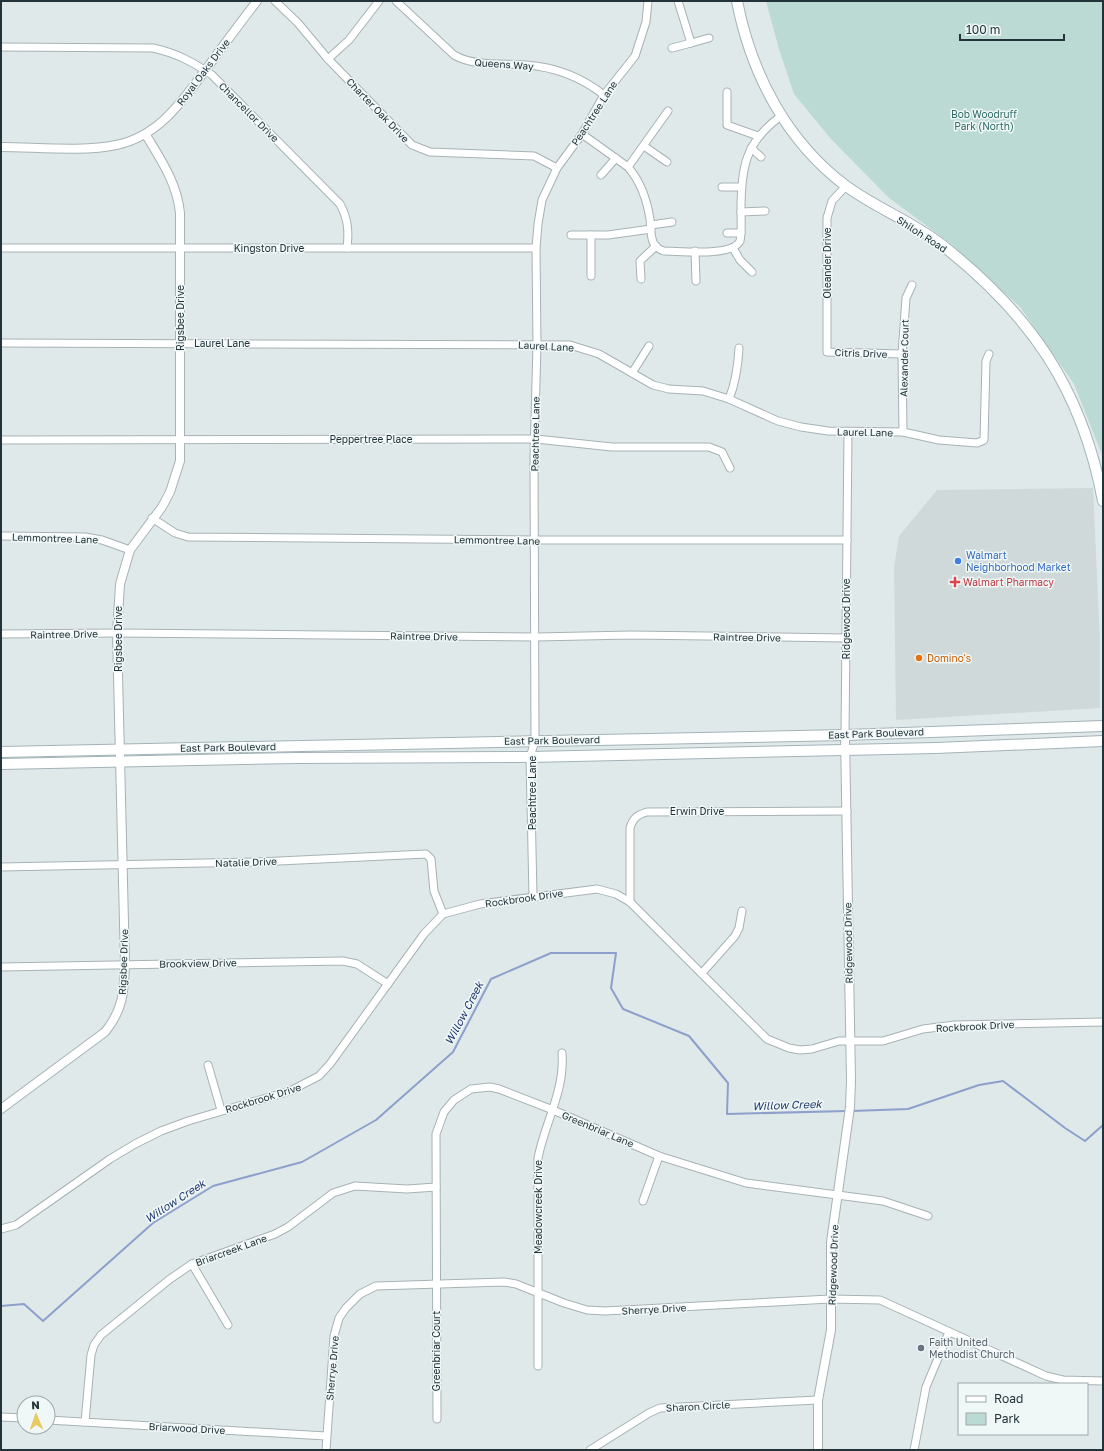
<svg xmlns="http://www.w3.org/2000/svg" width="1104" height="1451" font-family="'Golos Text',sans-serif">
	<rect width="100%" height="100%" fill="#e0e9ea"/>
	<path fill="#cfd9da" d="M 1093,488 L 1100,642 L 1100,708 L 896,720 L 894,567 L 899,536 L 937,490 Z"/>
	<path fill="#bbdad4" d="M 766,1 L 1103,1 L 1103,457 L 1074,384 L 1020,307 L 950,243 L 889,198 L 831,139 L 794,94 L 779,49 Z"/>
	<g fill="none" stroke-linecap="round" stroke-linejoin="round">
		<g stroke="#8ca0cb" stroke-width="2">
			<path d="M 852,1111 L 908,1109 L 979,1085 L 1003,1081 L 1065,1128 L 1085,1141 L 1103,1125"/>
			<path d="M 1,1306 L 24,1304 L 43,1321 L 153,1223 L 213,1186 L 302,1162 L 376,1120 L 453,1052 L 491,979 L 551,953 L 616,953 L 611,988 L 623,1009 L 689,1036 L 728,1083 L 727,1114 L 847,1111"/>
		</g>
		<g stroke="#a7b2b5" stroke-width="9">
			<g id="minor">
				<path d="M 275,1 L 298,23 L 328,59 L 412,145 L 430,152 L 534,156 L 557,168"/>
				<path d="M 396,1 L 454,55 C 475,67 502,63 526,65 C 556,67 581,77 604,95"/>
				<path d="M 691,43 L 709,38"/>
				<path d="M 1,47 L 153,48 C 176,53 193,62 212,75 L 340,204 C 348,219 349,231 347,248"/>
				<path d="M 672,48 L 691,43 L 678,1"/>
				<path d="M 328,59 L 349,40 L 379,1"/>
				<path d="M 727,92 L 727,125 L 758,136"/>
				<path d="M 582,134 L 628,167 C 641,182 647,200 650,219 C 651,227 650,237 654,244 C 657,248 660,250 664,251 C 681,251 732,257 740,241 C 742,231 741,220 741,210 C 741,168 745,142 781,116"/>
				<path d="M 644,146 L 667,162"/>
				<path d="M 751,148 L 761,157"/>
				<path d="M 628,167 L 668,111"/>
				<path d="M 601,175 L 616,158"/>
				<path d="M 846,186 L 832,201 L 827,218 L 827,352 L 902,354"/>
				<path d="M 722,187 L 741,187"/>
				<path d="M 741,212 L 765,211"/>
				<path d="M 651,225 L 672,222"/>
				<path d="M 727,233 L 741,233"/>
				<path d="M 571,235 L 608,235 L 651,229"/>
				<path d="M 1,248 L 536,248"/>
				<path d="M 733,248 L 740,260 L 752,272"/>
				<path d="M 695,251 L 696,281"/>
				<path d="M 591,276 L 591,235"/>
				<path d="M 641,279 L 640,261 L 656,246"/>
				<path d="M 1,343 L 570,345 L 599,354 L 653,385 L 669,389 L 703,391 L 729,399 L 778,421 L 801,427 L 828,431 L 903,432 L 939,440 L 977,443 L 984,440 L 986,361 L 989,354"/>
				<path d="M 632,373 L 649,346"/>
				<path d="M 729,399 C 736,382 738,366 739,348"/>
				<path d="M 903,432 L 902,354 L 906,298 L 912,285"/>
				<path d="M 1,440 L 536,439 L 612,447 L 709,447 L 722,452 L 730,468"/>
				<path d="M 152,518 L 175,533 L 188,537 L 535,540 L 847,540"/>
				<path d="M 1,536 L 85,537 L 102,540 L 130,550"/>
				<path d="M 1,634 L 117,633 L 536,637 L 631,635 L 846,638"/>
				<path d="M 845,735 L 848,432"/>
				<path d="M 1,867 L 258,862 L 426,854 L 431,859 L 434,891 L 443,914"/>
				<path d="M 533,896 L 530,757 L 535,741 L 534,457 L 537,344 L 536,248 L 538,224 L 542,200 L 557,168 L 582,134 L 604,95 L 635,56 L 646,22 L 648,1"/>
				<path d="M 630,902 L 630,828 C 633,818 637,815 647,812 L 847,811"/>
				<path d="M 1,967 L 343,961 L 357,964 L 388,984"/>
				<path d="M 702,973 L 735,936 L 739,928 L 742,911"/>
				<path d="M 208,1065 L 221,1110"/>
				<path d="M 643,1201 L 659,1156"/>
				<path d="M 1,1229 L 16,1225 L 110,1159 L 135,1144 L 161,1131 L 188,1121 L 290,1091 L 319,1076 L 330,1064 L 424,934 L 443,914 L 480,904 L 597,889 L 616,894 L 630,902 L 767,1039 L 789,1048 L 800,1050 L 812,1049 L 839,1041 L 883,1041 L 923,1029 L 955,1025 L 1103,1022"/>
				<path d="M 192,1264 L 228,1325"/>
				<path d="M 538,1366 L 538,1158 C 545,1122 565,1091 562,1053"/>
				<path d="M 1,1417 L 24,1418"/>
				<path d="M 437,1419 L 436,1134 L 444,1112 L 454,1100 L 471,1089 L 490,1087 L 499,1089 L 553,1110 L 659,1156 L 746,1183 L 883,1201 L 928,1216"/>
				<path d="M 48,1420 L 326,1436"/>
				<path d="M 85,1422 L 91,1355 L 94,1345 L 101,1335 L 170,1279 L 192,1264 L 275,1234 L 288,1227 L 333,1193 L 355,1186 L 407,1189 L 436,1187"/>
				<path d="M 326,1450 L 334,1336 L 339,1318 L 346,1308 L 360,1294 L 376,1286 L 504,1282 L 516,1284 L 564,1303 L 587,1310 L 605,1311 L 830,1299 L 880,1300 L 1046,1376 L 1063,1380 L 1103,1381"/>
				<path d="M 590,1450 L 649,1413 L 660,1408 L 818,1400"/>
				<path d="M 914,1450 L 926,1387 L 949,1332"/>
			</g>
		</g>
		<g stroke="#a7b2b5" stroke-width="10">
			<g id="tertiary">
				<path d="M 1,147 C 35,147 84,152 116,145 C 161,136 184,98 210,64 C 225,43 241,22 257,1"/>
				<path d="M 1,1109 L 105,1032 C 123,1010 124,992 125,964 L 117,633 L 120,584 L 130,550 L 162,507 L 170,492 L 180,461 L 180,213 C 177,183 161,160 146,135"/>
				<path d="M 818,1450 L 818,1400 L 831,1330 L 831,1242 L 850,1107 L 851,1081 L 845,735"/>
			</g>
		</g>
		<g stroke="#a2b3b8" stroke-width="12">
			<g id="secondary">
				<path d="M 737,1 C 751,73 786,141 846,186 C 876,208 913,222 942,245 C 1031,315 1082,389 1103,501"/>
				<path d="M 1,752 L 845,735 L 1103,726"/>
				<path d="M 1,764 L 297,758 L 530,757 L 936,748 L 1103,741"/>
			</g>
		</g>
		<use href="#minor" stroke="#fff" stroke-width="7"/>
		<use href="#tertiary" stroke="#fff" stroke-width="8"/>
		<use href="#secondary" stroke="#fff" stroke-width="10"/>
	</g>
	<circle fill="#3f7fe0" stroke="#f0f7f7" stroke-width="1.5" cx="958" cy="561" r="4"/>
	<path fill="#e0444e" stroke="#f0f7f7" stroke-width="1.5" d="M953 576h4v4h4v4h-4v4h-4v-4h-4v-4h4z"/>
	<circle fill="#e8710a" stroke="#f0f7f7" stroke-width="1.5" cx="919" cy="658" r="4"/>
	<circle fill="#6b7280" stroke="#f0f7f7" stroke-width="1.5" cx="921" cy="1348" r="4"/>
	<g text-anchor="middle" stroke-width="3" stroke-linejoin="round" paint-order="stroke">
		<g font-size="10" fill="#223339" stroke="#f0f7f7">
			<text transform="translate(504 64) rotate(4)" y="4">Queens Way</text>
			<text transform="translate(203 72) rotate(-53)" y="4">Royal Oaks Drive</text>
			<text transform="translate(378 110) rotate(46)" y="4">Charter Oak Drive</text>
			<text transform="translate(249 112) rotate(45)" y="4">Chancellor Drive</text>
			<text transform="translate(594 113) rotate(-57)" y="4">Peachtree Lane</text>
			<text transform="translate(922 234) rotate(33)" y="4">Shiloh Road</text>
			<text x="269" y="252">Kingston Drive</text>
			<text transform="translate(827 263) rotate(-90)" y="4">Oleander Drive</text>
			<text transform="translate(180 318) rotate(-90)" y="4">Rigsbee Drive</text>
			<text x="222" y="347">Laurel Lane</text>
			<text transform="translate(546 346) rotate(3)" y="4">Laurel Lane</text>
			<text transform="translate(861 353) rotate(2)" y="4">Citris Drive</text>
			<text transform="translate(904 358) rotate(-89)" y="4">Alexander Court</text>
			<text transform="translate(865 432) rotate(1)" y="4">Laurel Lane</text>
			<text transform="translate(535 434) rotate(-89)" y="4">Peachtree Lane</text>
			<text x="371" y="443">Peppertree Place</text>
			<text transform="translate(55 538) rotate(2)" y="4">Lemmontree Lane</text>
			<text transform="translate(497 540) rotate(1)" y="4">Lemmontree Lane</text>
			<text transform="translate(846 619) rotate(-90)" y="4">Ridgewood Drive</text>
			<text transform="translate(64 634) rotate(-1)" y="4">Raintree Drive</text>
			<text transform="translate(424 636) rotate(1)" y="4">Raintree Drive</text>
			<text transform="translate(747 637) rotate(1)" y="4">Raintree Drive</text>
			<text transform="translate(118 639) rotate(-90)" y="4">Rigsbee Drive</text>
			<text transform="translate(876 733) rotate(-2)" y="4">East Park Boulevard</text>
			<text transform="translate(552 740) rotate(-1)" y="4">East Park Boulevard</text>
			<text transform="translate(228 747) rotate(-1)" y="4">East Park Boulevard</text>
			<text transform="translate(532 793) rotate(-90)" y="4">Peachtree Lane</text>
			<text x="697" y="815">Erwin Drive</text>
			<text transform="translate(246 862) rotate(-2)" y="4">Natalie Drive</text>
			<text transform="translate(524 898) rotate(-8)" y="4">Rockbrook Drive</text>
			<text transform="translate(848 943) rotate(-91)" y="4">Ridgewood Drive</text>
			<text transform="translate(123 962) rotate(-88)" y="4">Rigsbee Drive</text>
			<text transform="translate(198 963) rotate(-1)" y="4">Brookview Drive</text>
			<text transform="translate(975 1026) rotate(-3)" y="4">Rockbrook Drive</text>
			<text transform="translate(263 1098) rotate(-17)" y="4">Rockbrook Drive</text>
			<text transform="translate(598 1129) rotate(23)" y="4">Greenbriar Lane</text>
			<text transform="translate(538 1207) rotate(-90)" y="4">Meadowcreek Drive</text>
			<text transform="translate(231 1250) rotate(-20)" y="4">Briarcreek Lane</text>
			<text transform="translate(833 1265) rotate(-88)" y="4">Ridgewood Drive</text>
			<text transform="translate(654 1309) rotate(-3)" y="4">Sherrye Drive</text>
			<text transform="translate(436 1351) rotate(-90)" y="4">Greenbriar Court</text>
			<text transform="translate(332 1368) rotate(-85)" y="4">Sherrye Drive</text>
			<text transform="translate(698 1406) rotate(-3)" y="4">Sharon Circle</text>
			<text transform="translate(187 1428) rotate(3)" y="4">Briarwood Drive</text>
		</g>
		<g font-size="10" fill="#306d68" stroke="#f0f7f7">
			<text x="984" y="118">Bob Woodruff<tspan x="984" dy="12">Park (North)</tspan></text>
		</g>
		<g font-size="10" fill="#366cbe" stroke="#f0f7f7" text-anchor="start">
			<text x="966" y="559">Walmart<tspan x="966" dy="12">Neighborhood Market</tspan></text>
		</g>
		<g font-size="10" fill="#be3a42" stroke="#f0f7f7" text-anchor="start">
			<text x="963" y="586">Walmart Pharmacy</text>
		</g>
		<g font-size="10" fill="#c56008" stroke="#f0f7f7" text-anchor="start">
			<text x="927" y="662">Domino's</text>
		</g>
		<g font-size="10" fill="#5b616d" stroke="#f0f7f7" text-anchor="start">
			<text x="929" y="1346">Faith United<tspan x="929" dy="12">Methodist Church</tspan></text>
		</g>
		<g font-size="11" font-style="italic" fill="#213970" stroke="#f0f7f7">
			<text transform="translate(464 1013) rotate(-62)" y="4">Willow Creek</text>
			<text transform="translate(787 1105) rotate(-2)" y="4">Willow Creek</text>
			<text transform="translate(175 1201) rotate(-33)" y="4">Willow Creek</text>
		</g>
	</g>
	<rect width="1104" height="1451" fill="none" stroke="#223339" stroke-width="4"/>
	<rect x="958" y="1383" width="130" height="52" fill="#f0f7f7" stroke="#9ea9ab"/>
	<rect x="966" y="1396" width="20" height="6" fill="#ffffff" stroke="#9ea9ab"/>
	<text x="994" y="1403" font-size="12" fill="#223339">Road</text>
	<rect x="966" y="1413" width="20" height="12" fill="#bbdad4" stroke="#9ea9ab"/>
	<text x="994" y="1423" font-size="12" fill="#223339">Park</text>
	<g transform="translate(36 1415) rotate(358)"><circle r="19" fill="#f0f7f7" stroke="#9ea9ab"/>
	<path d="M0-3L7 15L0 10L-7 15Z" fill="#e7ca61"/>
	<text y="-6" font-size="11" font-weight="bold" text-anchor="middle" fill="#223339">N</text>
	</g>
	<path d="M960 34v6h104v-6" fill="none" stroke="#223339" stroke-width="2"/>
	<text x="966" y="34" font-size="12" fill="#223339" stroke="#f0f7f7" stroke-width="3" paint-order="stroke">100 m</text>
</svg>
